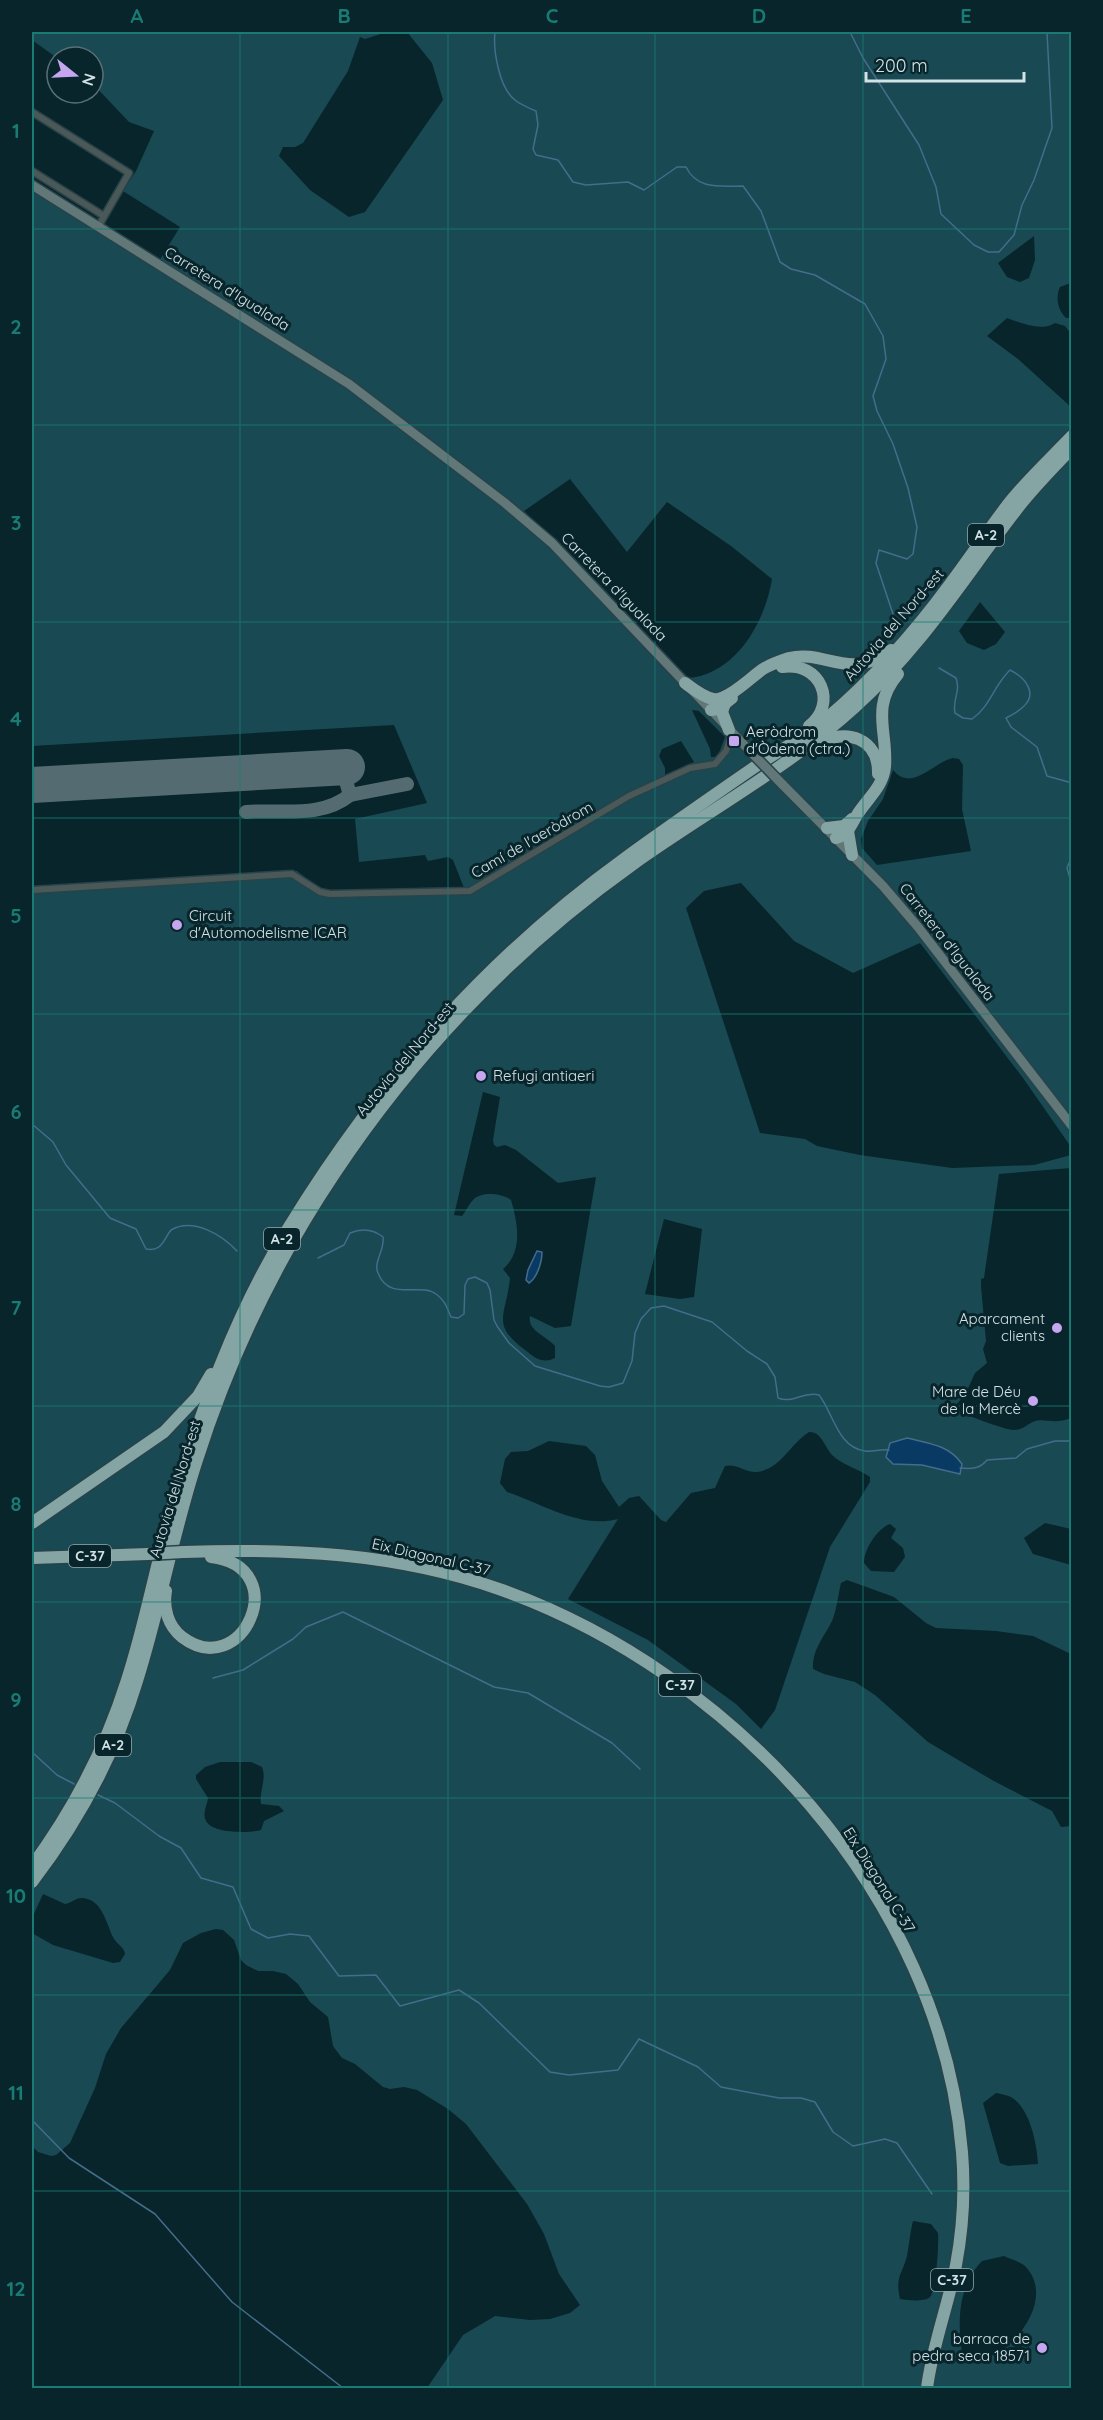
<svg xmlns="http://www.w3.org/2000/svg" width="1103" height="2420" font-family="Quicksand,sans-serif">
	<rect width="100%" height="100%" fill="#08252b"/>
	<path fill="#194953" fill-rule="evenodd" d="M 32,32 L 387,32 L 365,39 L 360,37 L 348,71 L 303,143 L 295,147 L 283,147 L 279,156 L 310,190 L 349,217 L 365,212 L 443,100 L 432,63 L 407,32 L 1071,32 L 1071,283 L 1060,287 C 1055,298 1058,310 1066,318 L 1071,318 L 1071,334 L 1065,326 L 1055,323 C 1041,332 1021,323 1007,318 L 987,336 L 1018,359 L 1071,407 L 1071,1147 L 1023,1078 L 920,943 L 853,973 L 794,941 L 741,883 L 704,891 L 686,908 L 760,1133 L 805,1139 L 817,1146 L 860,1155 L 952,1168 L 1034,1165 L 1071,1155 L 1071,1168 L 999,1174 L 984,1278 L 981,1279 L 981,1286 L 986,1341 L 983,1349 L 987,1363 L 975,1373 L 965,1395 L 954,1407 C 958,1413 1005,1430 1014,1430 C 1023,1430 1027,1424 1035,1421 C 1041,1419 1051,1422 1058,1421 C 1063,1421 1067,1419 1071,1418 L 1071,1529 L 1045,1523 L 1024,1538 L 1033,1554 L 1071,1565 L 1071,1654 L 1033,1636 L 996,1631 L 936,1628 L 926,1623 L 894,1597 L 847,1580 L 841,1583 C 838,1595 837,1609 832,1621 C 824,1637 812,1650 813,1669 L 824,1674 L 855,1682 L 875,1695 L 928,1742 L 992,1780 L 1052,1811 L 1061,1827 L 1071,1826 L 1071,2388 L 622,2388 L 614,2386 L 599,2388 L 427,2388 L 463,2335 L 495,2316 L 530,2320 L 550,2319 L 570,2313 L 580,2305 L 559,2274 L 544,2234 L 527,2204 L 466,2124 L 448,2109 L 417,2090 L 404,2087 L 390,2089 L 383,2087 L 355,2064 L 342,2058 L 333,2046 L 328,2017 L 310,2002 L 298,1984 L 286,1974 L 273,1971 L 258,1971 L 246,1965 L 241,1960 L 234,1940 L 223,1930 L 216,1929 L 201,1933 L 183,1943 L 170,1970 L 121,2028 L 106,2054 L 95,2088 L 70,2143 L 56,2155 L 51,2156 L 38,2152 L 32,2146 L 32,1933 L 53,1945 L 113,1963 L 120,1962 L 125,1954 C 124,1947 118,1945 114,1939 C 106,1924 103,1900 83,1898 C 76,1897 72,1903 65,1904 L 43,1894 L 32,1918 L 32,887 L 297,871 L 321,890 L 332,892 L 464,888 L 453,860 L 448,857 L 428,861 L 425,855 L 359,862 L 355,819 L 427,803 L 394,725 L 32,746 L 32,189 L 156,266 L 180,227 L 123,191 L 136,171 L 154,131 L 129,122 L 93,84 L 93,57 L 57,58 L 32,40 ZM 1034,236 L 1035,260 L 1029,278 L 1020,282 L 1007,277 L 998,263 ZM 570,479 L 627,552 L 667,502 L 731,546 L 772,579 C 765,622 736,674 688,678 L 524,511 ZM 980,602 L 1005,632 L 996,644 L 984,650 L 967,643 L 959,631 ZM 692,710 L 699,711 L 725,737 L 719,753 L 715,757 L 711,757 L 710,749 ZM 681,741 L 694,762 L 665,778 L 665,768 L 659,756 L 662,749 ZM 953,758 L 959,759 L 963,765 L 962,809 L 971,851 L 877,865 L 862,848 L 861,839 L 868,821 L 883,799 L 893,770 C 912,793 933,762 953,758 ZM 483,1092 L 500,1097 L 493,1140 L 494,1145 L 497,1147 L 505,1145 L 516,1150 L 558,1183 L 596,1177 L 571,1326 L 555,1328 L 530,1316 C 527,1331 547,1336 555,1346 L 555,1358 C 545,1363 537,1360 529,1353 C 489,1324 506,1318 510,1278 L 503,1269 C 523,1252 518,1223 511,1200 C 502,1193 481,1191 473,1200 C 469,1204 466,1211 462,1216 L 454,1215 ZM 664,1219 L 702,1229 L 694,1297 L 680,1299 L 645,1294 ZM 809,1432 C 822,1432 824,1446 832,1455 C 842,1465 859,1469 870,1477 L 870,1482 L 830,1547 L 775,1710 L 761,1729 L 736,1704 L 648,1640 L 568,1599 L 618,1519 C 580,1529 543,1504 507,1492 L 500,1483 L 505,1459 L 511,1452 L 528,1451 L 549,1441 L 586,1446 L 595,1455 L 602,1481 L 619,1507 L 629,1498 L 639,1496 L 661,1520 L 666,1522 L 691,1493 L 715,1488 L 725,1466 C 737,1463 745,1473 757,1472 C 781,1469 790,1444 809,1432 ZM 907,1438 L 935,1444 L 957,1474 L 922,1465 L 888,1450 L 890,1443 ZM 890,1524 L 896,1529 L 891,1538 L 903,1548 L 905,1557 L 894,1572 L 871,1571 L 864,1563 C 864,1549 877,1529 890,1524 ZM 220,1762 L 251,1762 L 262,1767 C 267,1779 259,1791 261,1804 L 279,1806 L 284,1811 L 264,1821 L 261,1830 C 249,1833 213,1834 206,1821 C 202,1813 207,1806 208,1798 L 196,1779 L 196,1775 L 205,1767 ZM 996,2093 C 1001,2094 1007,2095 1011,2097 C 1030,2108 1037,2144 1038,2164 L 1008,2166 L 1000,2163 L 983,2103 ZM 913,2221 L 931,2224 L 938,2233 C 939,2244 936,2294 929,2298 C 922,2302 908,2300 900,2299 C 895,2276 902,2275 907,2256 C 909,2245 910,2233 913,2221 ZM 1004,2256 C 1010,2259 1021,2262 1025,2266 C 1055,2297 1018,2347 986,2358 C 980,2361 970,2358 963,2358 C 957,2325 957,2287 982,2261 Z"/>
	<g fill="#083a64" stroke="#456c8b" stroke-width="1.5">
		<path d="M 537,1251 L 542,1252 C 542,1262 537,1278 529,1283 L 526,1280 L 528,1270 Z"/>
		<path d="M 907,1438 C 928,1443 949,1445 962,1464 L 960,1474 L 922,1465 L 893,1464 L 886,1457 L 890,1443 Z"/>
	</g>
	<g fill="none" stroke-linecap="round" stroke-linejoin="round">
		<g stroke="#456c8b" stroke-width="1.5">
			<path d="M 495,32 C 493,50 499,88 515,100 C 521,105 529,108 536,111 L 538,125 L 533,149 L 536,155 L 558,160 L 573,182 L 586,185 L 628,182 L 644,190 L 677,167 L 686,167 C 697,190 720,186 743,186 L 761,211 L 780,262 L 791,269 L 815,275 L 865,304 L 883,336 L 886,359 L 873,396 L 877,411 L 893,444 L 908,488 L 917,527 L 913,554 L 907,559 L 879,550 L 876,563 L 893,614"/>
			<path d="M 850,32 L 863,58 L 919,145 L 936,187 L 941,214 L 974,245 L 988,252 L 999,252 L 1014,235 L 1022,205 L 1034,180 L 1052,128 L 1047,32"/>
			<path d="M 939,668 L 956,678 C 961,692 952,699 955,713 L 963,718 L 972,719 C 990,707 994,685 1010,670 C 1024,677 1039,693 1023,707 C 1018,712 1012,715 1006,718 L 1011,727 L 1037,747 L 1047,776 L 1072,783"/>
			<path d="M 1072,856 L 1067,868 L 1072,885"/>
			<path d="M 32,1124 L 53,1142 L 66,1165 L 110,1218 L 136,1229 L 146,1249 C 162,1252 163,1240 171,1230 C 193,1217 222,1235 237,1251"/>
			<path d="M 318,1258 L 344,1245 L 350,1233 C 362,1228 373,1229 383,1237 C 385,1250 373,1262 378,1273 C 389,1302 420,1282 436,1294 C 445,1300 447,1308 451,1317 L 458,1318 L 464,1314 L 465,1285 L 468,1279 L 475,1277 L 487,1283 L 490,1290 L 494,1320 L 497,1326 L 509,1343 L 535,1366 L 600,1386 L 609,1387 L 623,1383 L 632,1361 L 635,1333 L 641,1319 L 651,1308 L 664,1306 L 712,1322 L 747,1351 L 767,1364 L 775,1377 L 778,1398 C 793,1404 803,1391 819,1395 C 833,1412 837,1447 865,1451 C 873,1452 880,1449 889,1450"/>
			<path d="M 960,1468 C 971,1469 980,1469 987,1460 L 1016,1458 L 1027,1449 L 1055,1441 L 1072,1441"/>
			<path d="M 213,1678 L 243,1670 L 293,1639 L 306,1627 L 343,1612 L 494,1687 L 528,1693 L 612,1743 L 640,1769"/>
			<path d="M 32,1752 L 57,1775 L 76,1785"/>
			<path d="M 94,1793 L 115,1803 L 159,1836 L 181,1848 L 201,1878 L 233,1887 L 251,1929 L 268,1938 L 290,1934 L 309,1936 L 339,1976 L 376,1975 L 400,2006 L 459,1990 L 479,2003 L 550,2072 L 569,2075 L 618,2070 L 639,2039 L 698,2067 L 721,2087 L 779,2098 L 801,2098 L 815,2102 L 833,2132 L 853,2146 L 885,2139 L 897,2143 L 932,2194"/>
			<path d="M 32,2120 L 69,2158 L 155,2214 L 232,2302 L 343,2388"/>
		</g>
		<g stroke="#546c71" stroke-width="14">
			<path d="M 339,768 L 346,781 L 350,795 L 407,784"/>
			<path d="M 246,812 C 282,809 320,819 350,795"/>
		</g>
		<path stroke="#546c71" stroke-width="36" d="M 32,785 L 347,767"/>
		<g stroke="#284349" stroke-width="9">
			<g id="street">
				<path d="M 32,112 L 129,173 L 98,227"/>
				<path d="M 32,171 L 104,216"/>
				<path d="M 32,890 L 292,874 L 320,892 L 330,894 L 470,891 L 629,796 L 690,768 L 715,764 L 726,751 L 732,733"/>
			</g>
		</g>
		<g stroke="#284349" stroke-width="12">
			<g id="secondary">
				<path d="M 32,185 L 349,384 L 505,503 L 552,543 L 749,750"/>
				<path d="M 782,784 L 883,886 L 918,927 L 1072,1126"/>
			</g>
		</g>
		<g stroke="#284349" stroke-width="15">
			<g id="highway">
				<path d="M 782,667 C 821,661 838,704 809,726"/>
				<path d="M 685,683 C 693,689 703,697 713,699 C 727,702 751,677 763,669 C 771,664 780,661 789,658 C 826,649 848,682 891,650"/>
				<path d="M 725,703 L 722,712 L 729,730"/>
				<path d="M 711,710 L 718,709 L 732,698"/>
				<path d="M 819,743 C 846,728 879,738 878,774"/>
				<path d="M 827,828 L 844,826 L 852,819"/>
				<path d="M 848,831 L 852,855"/>
				<path d="M 836,838 C 848,835 851,825 857,815 C 867,799 883,787 885,767 C 888,732 870,707 898,674"/>
				<path d="M 32,1523 L 164,1432 L 198,1396 L 211,1374"/>
				<path d="M 183,1552 C 290,1548 397,1553 499,1589 C 734,1672 941,1897 962,2152 C 965,2189 963,2228 956,2265 C 948,2306 932,2347 927,2388"/>
				<path d="M 32,1558 L 148,1554"/>
				<path d="M 166,1591 C 163,1608 168,1626 182,1637 C 242,1683 295,1567 211,1557"/>
				<path d="M 32,1866 C 73,1810 106,1747 127,1680 C 145,1625 155,1568 171,1513 C 199,1414 235,1314 289,1227 C 377,1083 488,957 625,858 C 669,826 714,795 759,764 C 782,749 807,736 827,718 C 873,679 914,633 950,584 C 970,557 989,529 1009,503 C 1028,479 1051,458 1072,436"/>
				<path d="M 32,1882 C 78,1822 115,1754 137,1681 C 160,1608 173,1533 197,1460 C 229,1359 276,1261 335,1173 C 414,1054 515,948 632,865 C 706,812 787,769 855,707 C 922,647 963,579 1017,509 C 1033,488 1053,468 1072,448"/>
			</g>
		</g>
		<use href="#street" stroke="#4b5858" stroke-width="6"/>
		<use href="#secondary" stroke="#627777" stroke-width="9"/>
		<use href="#highway" stroke="#85a5a4" stroke-width="12"/>
		<g stroke="#284349" stroke-width="12" stroke-linecap="butt">
			<path id="secondary-bridge" d="M 749,750 L 782,784"/>
		</g>
		<g stroke="#284349" stroke-width="15" stroke-linecap="butt">
			<path id="highway-bridge" d="M 148,1554 L 183,1552"/>
		</g>
		<use href="#secondary-bridge" stroke="#627777" stroke-width="9"/>
		<use href="#highway-bridge" stroke="#85a5a4" stroke-width="12"/>
	</g>
	<path fill="none" stroke="#197b74" stroke-width="1.5" stroke-opacity="0.55" d="M 240,32 L 240,2388M 448,32 L 448,2388M 655,32 L 655,2388M 863,32 L 863,2388M 32,229 L 1072,229M 32,425 L 1072,425M 32,622 L 1072,622M 32,818 L 1072,818M 32,1014 L 1072,1014M 32,1210 L 1072,1210M 32,1406 L 1072,1406M 32,1602 L 1072,1602M 32,1798 L 1072,1798M 32,1995 L 1072,1995M 32,2191 L 1072,2191"/>
	<g fill="#c6a6f0" stroke="#08252b" stroke-width="2">
		<rect x="728" y="735" width="12" height="12" rx="3"/>
		<circle cx="177" cy="925" r="6"/>
		<circle cx="481" cy="1076" r="6"/>
		<circle cx="1057" cy="1328" r="6"/>
		<circle cx="1033" cy="1401" r="6"/>
		<circle cx="1042" cy="2348" r="6"/>
	</g>
	<g text-anchor="middle" stroke-width="6" stroke-linejoin="round" paint-order="stroke">
		<g fill="#08252b" stroke="#95a9ae" stroke-width="1.5">
			<rect x="968" y="524" width="36" height="22" rx="4.5"/>
			<rect x="264" y="1228" width="36" height="22" rx="4.5"/>
			<rect x="69" y="1545" width="42" height="22" rx="4.5"/>
			<rect x="659" y="1674" width="42" height="22" rx="4.5"/>
			<rect x="95" y="1734" width="36" height="22" rx="4.5"/>
			<rect x="931" y="2269" width="42" height="22" rx="4.5"/>
		</g>
		<g font-size="14" font-weight="bold" fill="#d2e2e6">
			<text x="986" y="540">A-2</text>
			<text x="282" y="1244">A-2</text>
			<text x="90" y="1561">C-37</text>
			<text x="680" y="1690">C-37</text>
			<text x="113" y="1750">A-2</text>
			<text x="952" y="2285">C-37</text>
		</g>
		<g font-size="15" fill="#d2e2e6" stroke="#08252b">
			<text transform="translate(227 289) rotate(32)" y="5">Carretera d'Igualada</text>
			<text transform="translate(614 587) rotate(46)" y="5">Carretera d'Igualada</text>
			<text transform="translate(894 625) rotate(-49)" y="5">Autovia del Nord-est</text>
			<text transform="translate(532 840) rotate(-30)" y="5">Camí de l'aeròdrom</text>
			<text transform="translate(947 942) rotate(52)" y="5">Carretera d'Igualada</text>
			<text transform="translate(405 1059) rotate(-50)" y="5">Autovia del Nord-est</text>
			<text transform="translate(175 1489) rotate(-73)" y="5">Autovia del Nord-est</text>
			<text transform="translate(431 1557) rotate(13)" y="5">Eix Diagonal C-37</text>
			<text transform="translate(879 1880) rotate(58)" y="5">Eix Diagonal C-37</text>
		</g>
		<g font-size="15" fill="#d2e2e6" stroke="#08252b" text-anchor="start">
			<text x="746" y="737">Aeròdrom<tspan x="746" dy="17">d'Òdena (ctra.)</tspan></text>
			<text x="189" y="921">Circuit<tspan x="189" dy="17">d'Automodelisme ICAR</tspan></text>
			<text x="493" y="1081">Refugi antiaeri</text>
			<text x="1045" y="1324" text-anchor="end">Aparcament<tspan x="1045" dy="17">clients</tspan></text>
			<text x="1021" y="1397" text-anchor="end">Mare de Déu<tspan x="1021" dy="17">de la Mercè</tspan></text>
			<text x="1030" y="2344" text-anchor="end">barraca de<tspan x="1030" dy="17">pedra seca 18571</tspan></text>
		</g>
	</g>
	<rect width="1103" height="2420" fill="none" stroke="#08252b" stroke-width="66"/>
	<g transform="translate(75 75) rotate(108)"><circle r="28" fill="#08252b" stroke="#597176" stroke-width="1.5"/>
	<path d="M0-4.5L10 22L0 15L-10 22Z" fill="#c6a6f0"/>
	<text y="-9" font-size="16" font-weight="bold" text-anchor="middle" fill="#d2e2e6">N</text>
	</g>
	<path d="M866 72v9h158v-9" fill="none" stroke="#d2e2e6" stroke-width="3"/>
	<text x="875" y="72" font-size="18" fill="#d2e2e6" stroke="#08252b" stroke-width="4.5" paint-order="stroke">200 m</text>
	<rect x="33" y="33" width="1037" height="2354" fill="none" stroke="#197b74" stroke-width="2"/>
	<g font-size="20" text-anchor="middle" font-weight="bold" fill="#197b74">
		<text x="137" y="23">A</text>
		<text x="344" y="23">B</text>
		<text x="552" y="23">C</text>
		<text x="759" y="23">D</text>
		<text x="966" y="23">E</text>
		<text x="16" y="138">1</text>
		<text x="16" y="334">2</text>
		<text x="16" y="530">3</text>
		<text x="16" y="726">4</text>
		<text x="16" y="923">5</text>
		<text x="16" y="1119">6</text>
		<text x="16" y="1315">7</text>
		<text x="16" y="1511">8</text>
		<text x="16" y="1707">9</text>
		<text x="16" y="1903">10</text>
		<text x="16" y="2100">11</text>
		<text x="16" y="2296">12</text>
	</g>
</svg>
